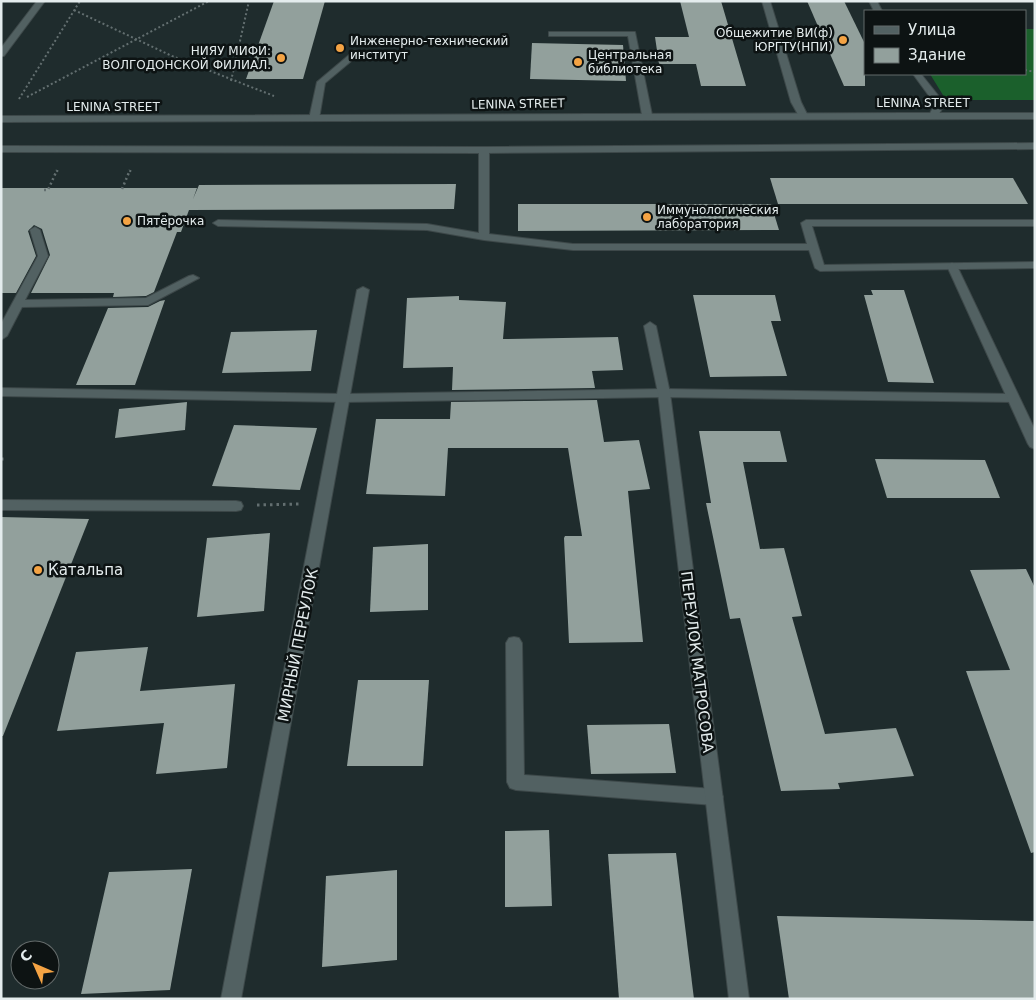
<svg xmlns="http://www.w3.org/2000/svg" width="1036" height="1000" font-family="'DejaVu Sans',sans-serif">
	<rect width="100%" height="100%" fill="#1f2c2d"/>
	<path fill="#1b602c" d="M 1025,29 L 1035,29 L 1035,100 L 946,100 L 930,74 L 1025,74 Z"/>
	<g fill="#92a09c">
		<path d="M 274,1 L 325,1 L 303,79 L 246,79 Z"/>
		<path d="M 680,1 L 721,1 L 746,86 L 701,86 L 696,64 L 659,64 L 655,37 L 689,37 Z"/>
		<path d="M 807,1 L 844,1 L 865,44 L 865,86 L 844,86 Z"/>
		<path d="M 532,43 L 623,45 L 626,81 L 530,79 Z"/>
		<path d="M 770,178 L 1013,178 L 1028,204 L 778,204 Z"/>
		<path d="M 456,184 L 454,209 L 189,210 L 181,232 L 177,232 L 154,292 L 146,296 L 113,297 L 114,293 L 31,293 L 50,255 L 42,229 L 34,225 L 28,231 L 36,256 L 16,293 L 1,293 L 1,188 L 197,188 L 193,199 L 199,185 Z"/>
		<path d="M 518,204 L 771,204 L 779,230 L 518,231 Z"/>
		<path d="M 871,290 L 904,290 L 934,383 L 888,382 L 864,295 L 873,295 Z"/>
		<path d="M 693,295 L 775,295 L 781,321 L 771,321 L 787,376 L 710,377 Z"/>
		<path d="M 459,296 L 459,300 L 506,302 L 503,339 L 618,337 L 623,370 L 592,371 L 595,388 L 452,390 L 453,367 L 403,368 L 407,298 Z"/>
		<path d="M 165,300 L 135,385 L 76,385 L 108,308 L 148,307 L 160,301 Z"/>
		<path d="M 317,330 L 311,371 L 222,373 L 231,332 Z"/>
		<path d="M 597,400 L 604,442 L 639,440 L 650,489 L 628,491 L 643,642 L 569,643 L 564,538 L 565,536 L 582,536 L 568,448 L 448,448 L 445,496 L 366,494 L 376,419 L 450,419 L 451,402 Z"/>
		<path d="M 187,402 L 185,430 L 115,438 L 119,409 Z"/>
		<path d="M 234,425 L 317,428 L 300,490 L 212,486 Z"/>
		<path d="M 699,431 L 780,431 L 787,462 L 743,462 L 760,549 L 784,548 L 802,616 L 792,617 L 825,734 L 896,728 L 914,776 L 838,783 L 840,789 L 781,791 L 740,618 L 730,619 L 706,503 L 711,503 Z"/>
		<path d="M 875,459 L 985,460 L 1000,498 L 887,498 Z"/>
		<path d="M 1,517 L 89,519 L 3,736 L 1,736 Z"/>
		<path d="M 270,533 L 264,611 L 197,617 L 207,538 Z"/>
		<path d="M 428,544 L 428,610 L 370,612 L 373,547 Z"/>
		<path d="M 1026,569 L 1035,588 L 1035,852 L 1031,853 L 966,671 L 1010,670 L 970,570 Z"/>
		<path d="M 148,647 L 140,691 L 235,684 L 227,768 L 156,774 L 164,723 L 57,731 L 76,652 Z"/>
		<path d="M 358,680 L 429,680 L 423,766 L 347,766 Z"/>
		<path d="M 669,724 L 676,773 L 591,774 L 587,725 Z"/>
		<path d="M 549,830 L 552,906 L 505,907 L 505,831 Z"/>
		<path d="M 676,853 L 694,999 L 619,999 L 608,854 Z"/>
		<path d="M 192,869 L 170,990 L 81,994 L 109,872 Z"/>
		<path d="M 397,870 L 397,960 L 322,967 L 326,876 Z"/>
		<path d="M 777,916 L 1035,921 L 1035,999 L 789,999 Z"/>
	</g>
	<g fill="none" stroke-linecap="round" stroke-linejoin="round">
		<g stroke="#3d4849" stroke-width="2">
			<g id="service">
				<path d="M 762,1 L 770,1 L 801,102 L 808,116 L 806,118 L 800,118 L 791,102 Z"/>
				<path d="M 869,1 L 877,1 L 882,11 L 874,11 Z"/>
				<path d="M 549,32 L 635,32 L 652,115 L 650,117 L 644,117 L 642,115 L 628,36 L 549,36 Z"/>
				<path d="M 355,50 L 362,52 L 325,83 L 319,119 L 317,121 L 311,121 L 309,119 L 317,82 Z"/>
				<path d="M 913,74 L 921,74 L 945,104 L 937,117 L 931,117 L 929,115 L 935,104 Z"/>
				<path d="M 484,147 L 489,150 L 489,234 L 573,244 L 807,244 L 801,223 L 806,220 L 1035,220 L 1035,226 L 812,226 L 824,265 L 1035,262 L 1035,268 L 820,271 L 815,268 L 809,250 L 573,250 L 484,240 L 427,230 L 218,226 L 213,223 L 218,220 L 427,224 L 479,233 L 479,150 Z"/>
				<path d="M 35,227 L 40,230 L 48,256 L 25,300 L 146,298 L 189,276 L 193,275 L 199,278 L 148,305 L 22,307 L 7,336 L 1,340 L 1,324 L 38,256 L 30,230 Z"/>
				<path d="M 1,388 L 343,394 L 664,389 L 1013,394 L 1019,398 L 1013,402 L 664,397 L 343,402 L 1,396 Z"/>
				<path d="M 1,500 L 236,501 L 241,502 L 243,506 L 241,510 L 236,511 L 1,510 Z"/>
				<path d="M 514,637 L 519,638 L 522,643 L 524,775 L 714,789 L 720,791 L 723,797 L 720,803 L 714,805 L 516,790 L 510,788 L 507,782 L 506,643 L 509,638 Z"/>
			</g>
		</g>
		<g stroke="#3d4849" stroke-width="2">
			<g id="minor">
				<path d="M 906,113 L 1035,113 L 1035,119 L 1,122 L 1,116 Z"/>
				<path d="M 1035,143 L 1035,149 L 484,153 L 1,152 L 1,146 L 484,147 Z"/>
				<path d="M 952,263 L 957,266 L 1035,430 L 1035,449 L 1030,447 L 1028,444 L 947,266 Z"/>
				<path d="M 363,287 L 369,290 L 241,999 L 221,999 L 357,290 Z"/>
				<path d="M 650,322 L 656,326 L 670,393 L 749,999 L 729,999 L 658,393 L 644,326 Z"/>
			</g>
		</g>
		<g stroke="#3d4849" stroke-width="2">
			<path id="tertiary" d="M 37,1 L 45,1 L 4,56 L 1,56 L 1,48 Z"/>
		</g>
		<g stroke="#636f70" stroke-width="2" stroke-dasharray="2 2.5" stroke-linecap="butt">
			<path d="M 74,10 L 172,56 L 274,96"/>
			<path d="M 1025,70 L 1035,72"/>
			<path d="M 231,81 L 249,1"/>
			<path d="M 27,97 L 209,1"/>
			<path d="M 19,99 L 80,1"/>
			<path d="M 57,172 L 58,169"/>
			<path d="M 130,172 L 131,169"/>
		</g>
		<g stroke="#636f70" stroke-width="2.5" stroke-dasharray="2 3" stroke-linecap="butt">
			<path d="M 122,189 L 130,170"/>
			<path d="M 44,190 L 48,190 L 57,170"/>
		</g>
		<g stroke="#636f70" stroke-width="3" stroke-dasharray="2.5 4" stroke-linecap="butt">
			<path d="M 1,459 L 5,459"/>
			<path d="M 257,505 L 299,504"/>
		</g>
		<use href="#service" fill="#526162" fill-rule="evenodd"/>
		<use href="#minor" fill="#526162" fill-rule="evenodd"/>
		<use href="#tertiary" fill="#526162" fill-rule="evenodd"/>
	</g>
	<g fill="#f4a344" stroke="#0d1313" stroke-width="2">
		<circle cx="843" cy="40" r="5"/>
		<circle cx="340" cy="48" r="5"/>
		<circle cx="281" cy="58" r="5"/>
		<circle cx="578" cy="62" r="5"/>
		<circle cx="647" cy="217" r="5"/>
		<circle cx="127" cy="221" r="5"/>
		<circle cx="38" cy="570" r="5"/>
	</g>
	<g text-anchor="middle" stroke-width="5" stroke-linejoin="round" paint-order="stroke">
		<g font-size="12" fill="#e4eced" stroke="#0d1313" text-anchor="start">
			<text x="833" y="37" text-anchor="end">Общежитие ВИ(ф)<tspan x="833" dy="14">ЮРГТУ(НПИ)</tspan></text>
			<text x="350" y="45">Инженерно-технический<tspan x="350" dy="14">институт</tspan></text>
			<text x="271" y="55" text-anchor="end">НИЯУ МИФИ:<tspan x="271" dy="14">ВОЛГОДОНСКОЙ ФИЛИАЛ.</tspan></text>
			<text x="588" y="59">Центральная<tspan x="588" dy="14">библиотека</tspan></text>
			<text x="657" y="214">Иммунологическия<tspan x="657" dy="14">лаборатория</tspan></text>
			<text x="137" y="225">Пятёрочка</text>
		</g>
		<g font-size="12" fill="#e4eced" stroke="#0d1313">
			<text x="923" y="107">LENINA STREET</text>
			<text transform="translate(518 104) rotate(-1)" y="4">LENINA STREET</text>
			<text x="113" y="111">LENINA STREET</text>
		</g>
		<g font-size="15" fill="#e4eced" stroke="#0d1313" text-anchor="start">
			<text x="48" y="575">Катальпа</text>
		</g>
		<g font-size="15" fill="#e4eced" stroke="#0d1313">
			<text transform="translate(298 645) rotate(-79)" y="5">МИРНЫЙ ПЕРЕУЛОК</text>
			<text transform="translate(697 662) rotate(83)" y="5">ПЕРЕУЛОК МАТРОСОВА</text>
		</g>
	</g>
	<rect width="1036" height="1000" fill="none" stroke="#e4eced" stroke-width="5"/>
	<rect x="864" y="10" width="162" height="65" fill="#0d1313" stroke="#636a6a"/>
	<rect x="874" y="26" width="25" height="8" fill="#526162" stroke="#636a6a"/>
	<text x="908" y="35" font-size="15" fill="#e4eced">Улица</text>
	<rect x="874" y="48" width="25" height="15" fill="#92a09c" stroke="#636a6a"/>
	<text x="908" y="60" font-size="15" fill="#e4eced">Здание</text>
	<g transform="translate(35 965) rotate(315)"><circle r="24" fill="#0d1313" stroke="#636a6a"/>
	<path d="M0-4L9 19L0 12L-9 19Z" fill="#f4a344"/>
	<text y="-8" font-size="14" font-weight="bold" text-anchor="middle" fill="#e4eced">С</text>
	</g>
</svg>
